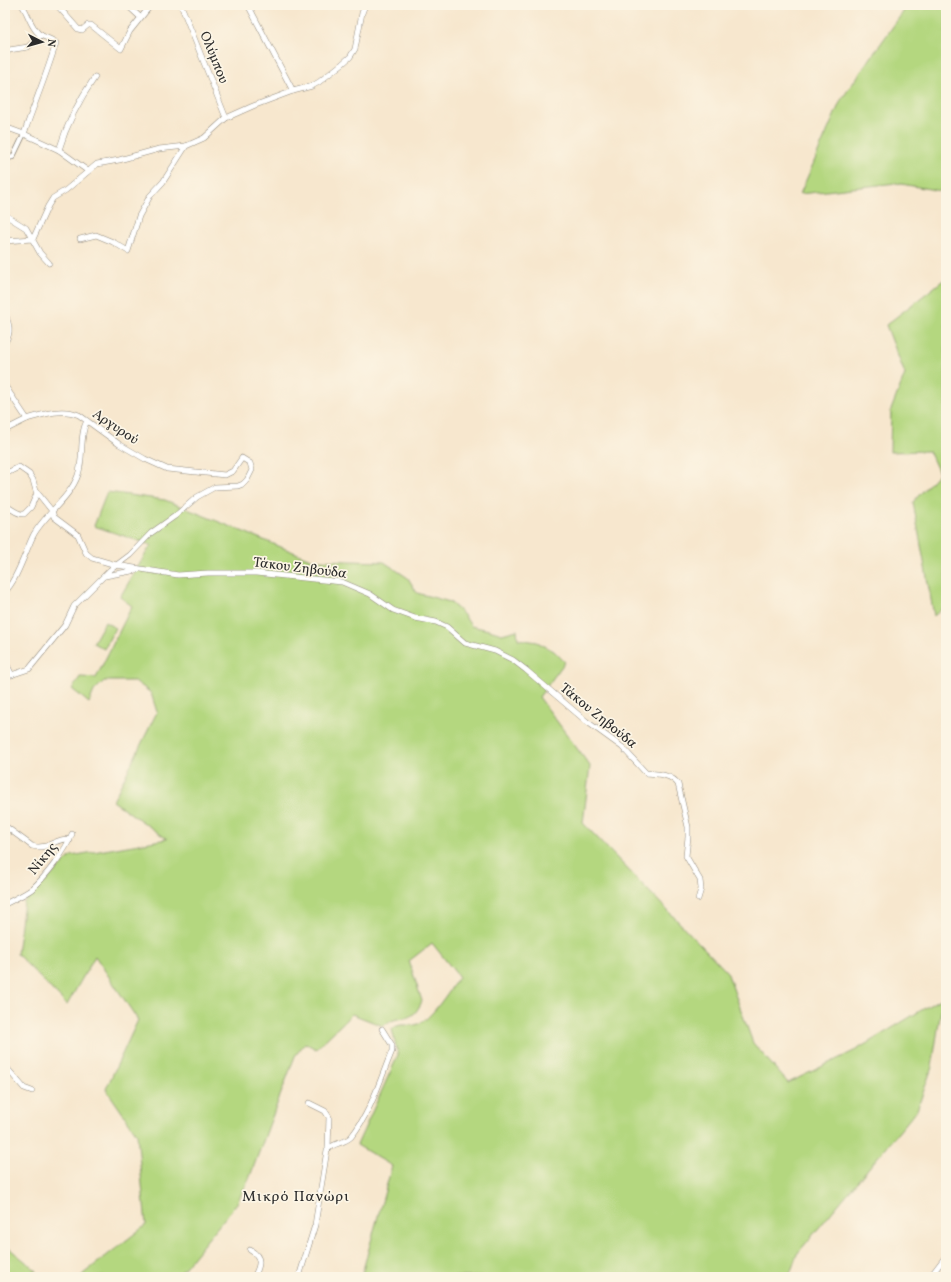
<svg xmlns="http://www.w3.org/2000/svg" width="951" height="1282" font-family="Vollkorn,serif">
	<rect width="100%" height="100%" fill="#fcf5e5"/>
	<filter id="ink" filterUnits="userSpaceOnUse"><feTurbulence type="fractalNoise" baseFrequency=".025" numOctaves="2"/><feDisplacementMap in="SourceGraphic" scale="8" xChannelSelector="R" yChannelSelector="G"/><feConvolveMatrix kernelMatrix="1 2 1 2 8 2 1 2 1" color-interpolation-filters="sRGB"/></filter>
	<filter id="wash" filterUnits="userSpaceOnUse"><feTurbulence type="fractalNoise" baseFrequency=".012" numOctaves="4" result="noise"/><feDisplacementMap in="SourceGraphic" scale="16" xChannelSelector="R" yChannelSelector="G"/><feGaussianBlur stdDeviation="0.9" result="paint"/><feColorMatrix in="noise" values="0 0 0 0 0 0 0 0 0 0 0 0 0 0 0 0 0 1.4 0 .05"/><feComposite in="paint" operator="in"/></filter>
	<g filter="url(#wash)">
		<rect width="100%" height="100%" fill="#f7e7ce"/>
		<g fill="#b4d77f" stroke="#708155">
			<path d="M 908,5 L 946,5 L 946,192 L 896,183 L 800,194 L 841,100 Z"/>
			<path d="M 946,278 L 946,605 L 934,616 L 913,502 L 939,473 L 929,451 L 890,452 L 891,410 L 905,374 L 886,325 Z"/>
			<path d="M 107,492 L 165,500 L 313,560 L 384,562 L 408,578 L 417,593 L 450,602 L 464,615 L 471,626 L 489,630 L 502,634 L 517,630 L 518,639 L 537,642 L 554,651 L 565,662 L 539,697 L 590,766 L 583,823 L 727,972 L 753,1043 L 788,1083 L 856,1050 L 943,997 L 932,1067 L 917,1110 L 797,1254 L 789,1277 L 361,1277 L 392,1166 L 357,1145 L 398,1055 L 392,1029 C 402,1021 409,1028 418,1024 C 431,1020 450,989 459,977 L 432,943 L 409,961 L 422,1001 C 411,1027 400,1012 383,1026 L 352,1014 L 316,1049 L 305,1043 L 295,1056 L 249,1179 L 237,1203 L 177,1277 L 81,1277 L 83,1274 L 146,1225 L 137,1134 L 106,1089 L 138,1020 L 95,956 L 67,1005 L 17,954 L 24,902 L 71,856 L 167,839 L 113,801 L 157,712 L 151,693 L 135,681 L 104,681 L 94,691 L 89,703 L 72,689 L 80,677 L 96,678 L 132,606 L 120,597 L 151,545 L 94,526 Z"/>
			<path d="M 105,622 L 115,628 L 104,649 L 93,643 Z"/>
			<path d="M 5,1245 L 37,1271 L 34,1277 L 5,1277 Z"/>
		</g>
	</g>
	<g filter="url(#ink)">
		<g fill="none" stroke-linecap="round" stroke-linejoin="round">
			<g stroke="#91897c" stroke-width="5.5">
				<path id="pedestrian" d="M 5,159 L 13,157 L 24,134"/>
			</g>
			<g stroke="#91897c" stroke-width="6">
				<g id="minor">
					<path d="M 22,5 C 29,15 30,26 39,34 C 45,38 53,39 56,43 C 47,74 34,104 24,134 L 59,150 L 88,171"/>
					<path d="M 57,5 L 78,29 L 82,30 L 88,25 L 91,25 L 121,49 L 130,31 L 151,5"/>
					<path d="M 127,5 L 140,17"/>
					<path d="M 181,5 L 226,118"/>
					<path d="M 248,5 L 293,91"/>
					<path d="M 5,55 L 9,50 L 28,47 L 41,35"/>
					<path d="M 5,58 L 5,69"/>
					<path d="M 5,127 L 24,134"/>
					<path d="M 59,150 C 67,123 79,100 95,77"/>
					<path d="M 5,215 L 26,228 L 40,253 L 49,263"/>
					<path d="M 80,239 L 96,235 L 113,242 L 128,251 L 139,216 L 150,196 L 163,182 L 186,146"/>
					<path d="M 5,241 L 33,239 L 48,206 L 53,198 L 66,190 L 97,164 L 119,160 L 159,149 L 186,146 L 204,138 L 226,118 L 253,106 L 293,91 L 312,86 L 319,82 L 342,64 L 350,57 L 355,49 L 362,13 L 365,5"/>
					<path d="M 5,314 C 9,324 12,332 5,342"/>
					<path d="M 5,386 L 27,419 C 44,414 62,408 79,415 L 119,444 L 145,459 L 167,469 L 225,475 L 233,471 L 242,458 L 250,463 L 252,470 L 247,480 L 243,484 L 238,486 L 215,487 L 197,497 L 175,516 L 151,533 L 130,555 L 110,570 L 74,606 L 65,625 L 29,669 L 5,677"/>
					<path d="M 5,430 L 27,419"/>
					<path d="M 5,474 L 19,467 L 29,474 L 33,480 L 36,491 L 52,511 L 54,517 L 78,535 L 86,553 L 92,558 L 116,565 L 178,575 L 208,573 L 256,573 L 342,582 L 370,594 L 393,610 L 415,618 L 436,622 L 447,627 L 465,643 L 495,651 L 513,660 L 526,670 L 586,721 L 622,747 L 646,773 C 657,774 671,774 678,784 L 688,827 L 688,837 L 686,856 L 700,880 L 701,889 L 698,899"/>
					<path d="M 5,506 C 12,508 17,515 24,514 L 31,507 L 37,493"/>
					<path d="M 105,576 L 137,570"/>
					<path d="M 5,591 C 16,583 27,547 34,534 C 46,513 70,498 78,475 C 84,459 79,434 87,421"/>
					<path d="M 5,661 L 12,675"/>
					<path d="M 5,826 L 32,846 C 48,851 57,836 70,840"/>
					<path d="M 5,904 C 14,899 24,895 32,889 C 46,876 65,852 72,834"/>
					<path d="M 5,1066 L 24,1088 L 32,1091"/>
					<path d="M 309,1103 L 325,1111 L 329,1117 L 328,1149"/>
					<path d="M 250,1250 C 263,1257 260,1266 254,1277"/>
					<path d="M 299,1277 L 315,1225 L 327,1150 C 334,1142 344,1144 351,1137 C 371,1112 380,1080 392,1051 L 392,1045 L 382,1029"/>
					<path d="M 930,1277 L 946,1256"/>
				</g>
			</g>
			<use href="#pedestrian" stroke="#fff" stroke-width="4"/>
			<use href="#minor" stroke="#fff" stroke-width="5"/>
		</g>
	</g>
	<g text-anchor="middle" stroke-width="3.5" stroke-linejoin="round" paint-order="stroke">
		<g font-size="14" fill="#2b2b2b" stroke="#fcf5e5">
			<text transform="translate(215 57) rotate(68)" y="5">Ολύμπου</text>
			<text transform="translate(116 426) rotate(34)" y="5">Αργυρού</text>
			<text transform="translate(300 567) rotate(7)" y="5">Τάκου Ζηβούδα</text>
			<text transform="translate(599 715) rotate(39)" y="5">Τάκου Ζηβούδα</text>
			<text transform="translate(42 858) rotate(-51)" y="5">Νίκης</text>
		</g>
		<g font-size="15" letter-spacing="1" fill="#2b2b2b" stroke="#fcf5e5">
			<text x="296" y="1201">Μικρό Πανώρι</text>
		</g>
	</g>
	<rect width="951" height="1282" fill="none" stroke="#fcf5e5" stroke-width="20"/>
	<g transform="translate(42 42) rotate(96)" stroke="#fcf5e5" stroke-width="3" paint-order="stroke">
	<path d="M0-3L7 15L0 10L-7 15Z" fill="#2b2b2b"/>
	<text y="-6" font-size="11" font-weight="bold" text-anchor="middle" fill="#2b2b2b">N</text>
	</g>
</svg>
